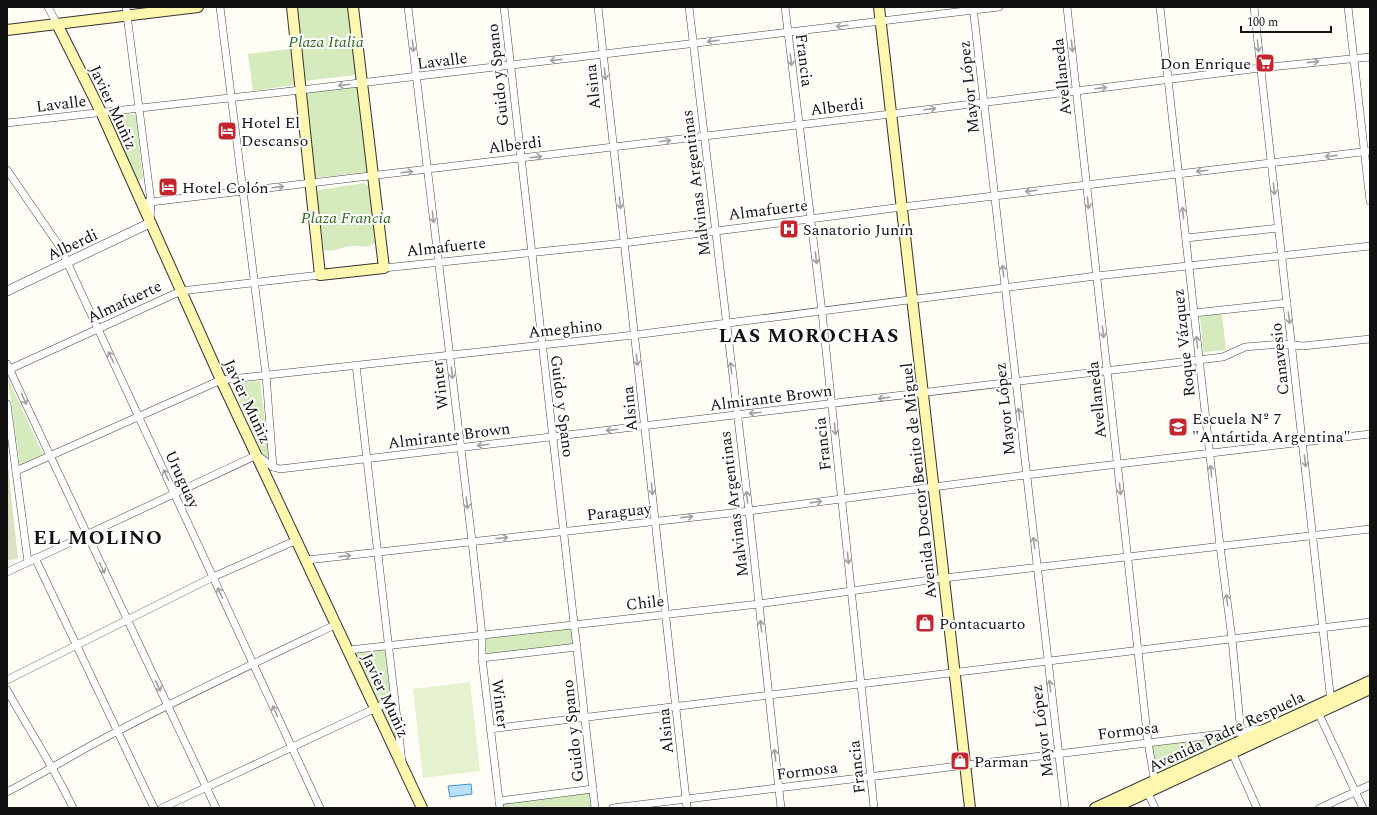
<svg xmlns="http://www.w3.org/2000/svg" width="1377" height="815" font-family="Spectral,serif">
	<rect width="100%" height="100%" fill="#fffdf5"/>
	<g fill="#d5ebbd">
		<path d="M 296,7 L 348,7 L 356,75 L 304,81 Z"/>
		<path d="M 290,49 L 294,85 L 253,91 L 248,54 Z"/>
		<path d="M 357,86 L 368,172 L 314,178 L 305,91 Z"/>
		<path d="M 132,114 L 136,116 L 143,178 L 140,180 L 136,179 L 110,121 L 114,116 Z"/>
		<path d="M 364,183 L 369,186 L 376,238 L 375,243 C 368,250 360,245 351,246 C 342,246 336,253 324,250 L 316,193 L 319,190 Z"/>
		<path d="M 1222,314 L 1226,350 L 1203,352 L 1200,316 Z"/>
		<path d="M 8,379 L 43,454 L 20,465 Z"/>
		<path d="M 260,381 L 269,454 L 268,458 L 264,457 L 231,383 Z"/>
		<path d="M 571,628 L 573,644 L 487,654 L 485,637 Z"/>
		<path d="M 387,648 L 393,698 L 376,706 L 351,652 Z"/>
		<path d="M 393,702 L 400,757 L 378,709 Z"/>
		<path d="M 1231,735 L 1231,741 L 1157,775 L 1151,745 Z"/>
		<path d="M 590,792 L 592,808 L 502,808 L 501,803 Z"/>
	</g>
	<path fill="#d9e3c4" d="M 7,458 L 18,559 L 7,560 Z"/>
	<path fill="#e6f2cf" d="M 470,682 L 480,771 L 423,778 L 413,689 Z"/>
	<path fill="#b9e0f7" stroke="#3f96cf" d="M 471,784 L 472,794 L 450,797 L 448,786 Z"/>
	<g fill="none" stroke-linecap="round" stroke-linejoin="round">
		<g stroke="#444" stroke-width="8">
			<g id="minor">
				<path d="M 48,7 L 57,24"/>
				<path d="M 126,7 L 151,202 L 150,221"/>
				<path d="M 220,7 L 266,375 L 273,467"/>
				<path d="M 408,7 L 472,541 L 482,635 L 482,658 L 500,808"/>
				<path d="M 504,7 L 595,808"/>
				<path d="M 598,7 L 687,808"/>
				<path d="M 689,7 L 749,511 L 781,808"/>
				<path d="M 785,7 L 822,312 L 874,808"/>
				<path d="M 973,7 L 1065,808"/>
				<path d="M 1067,7 L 1148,742 L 1155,784"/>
				<path d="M 1160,7 L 1220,546 L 1232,639 L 1242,744"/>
				<path d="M 1254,7 L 1331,702"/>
				<path d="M 1348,7 L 1370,201"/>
				<path d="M 7,123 L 301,90 L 999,7"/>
				<path d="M 7,170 L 60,247 L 320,808"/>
				<path d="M 142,203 L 891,114 L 1260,68 L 1370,57"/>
				<path d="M 1186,238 L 1279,228"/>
				<path d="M 384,268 L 624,243 L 902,207 L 1370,151"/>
				<path d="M 1194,313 L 1287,303"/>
				<path d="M 7,364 L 216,808"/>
				<path d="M 356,365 L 402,762"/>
				<path d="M 10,369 L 181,291 L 320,275"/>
				<path d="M 7,404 L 28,562"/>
				<path d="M 16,471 L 221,380 L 634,335 L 1096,276 L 1370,246"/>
				<path d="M 35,558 L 154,808"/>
				<path d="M 307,560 L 749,511 L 1026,475 L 1370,434"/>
				<path d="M 7,572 L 257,455 L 273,467 L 280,469 L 1223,357 L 1245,347 L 1282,344 L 1303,346 L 1370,339"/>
				<path d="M 349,650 L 759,604 L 944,578 L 1370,529"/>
				<path d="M 482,658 L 577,647"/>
				<path d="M 7,680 L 213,577 L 297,540"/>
				<path d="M 7,690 C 29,730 54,767 73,808"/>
				<path d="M 1317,710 L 1363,808"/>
				<path d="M 490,729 L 1370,622"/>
				<path d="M 1231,750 L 1257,808"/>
				<path d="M 1146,789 L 1155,808"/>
				<path d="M 7,792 C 44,773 79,751 116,732 C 188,694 263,659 337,624"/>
				<path d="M 499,801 L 593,789"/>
				<path d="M 162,808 L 395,699"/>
				<path d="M 613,808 L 1262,729"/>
				<path d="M 1320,808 L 1370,785"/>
			</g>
		</g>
		<g stroke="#444" stroke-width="10">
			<path id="tertiary" d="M 7,291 L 150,223"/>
		</g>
		<g stroke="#333" stroke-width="12">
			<g id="secondary">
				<path d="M 292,7 L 320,275 L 384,268 L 353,7"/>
				<path d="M 879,7 L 970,808"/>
				<path d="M 57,24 L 101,112 L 221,380 L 422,808"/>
				<path d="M 7,30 L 198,7"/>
				<path d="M 1095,808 L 1370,681"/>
				<path d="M 1114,808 L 1370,689"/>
			</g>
		</g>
		<use href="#minor" stroke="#fff" stroke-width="7"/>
		<use href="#tertiary" stroke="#fff" stroke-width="9"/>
		<use href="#secondary" stroke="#fff6b0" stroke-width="10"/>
	</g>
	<defs><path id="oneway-shaft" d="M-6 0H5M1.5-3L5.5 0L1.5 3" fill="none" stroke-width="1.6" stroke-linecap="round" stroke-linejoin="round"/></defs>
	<g stroke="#a0a0a0">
		<use href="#oneway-shaft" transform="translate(842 26) rotate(173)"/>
		<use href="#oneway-shaft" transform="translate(713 41) rotate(173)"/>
		<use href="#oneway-shaft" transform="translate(413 46) rotate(83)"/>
		<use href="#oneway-shaft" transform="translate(1072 46) rotate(84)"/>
		<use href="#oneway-shaft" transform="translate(1258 46) rotate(84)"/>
		<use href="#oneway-shaft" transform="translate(556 60) rotate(173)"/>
		<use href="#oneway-shaft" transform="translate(791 60) rotate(83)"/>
		<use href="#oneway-shaft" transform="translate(1313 62) rotate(-6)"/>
		<use href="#oneway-shaft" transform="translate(605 74) rotate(84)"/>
		<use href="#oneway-shaft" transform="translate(344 85) rotate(173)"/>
		<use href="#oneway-shaft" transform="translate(1101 88) rotate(-7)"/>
		<use href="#oneway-shaft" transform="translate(930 109) rotate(-7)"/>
		<use href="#oneway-shaft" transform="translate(665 141) rotate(-7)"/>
		<use href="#oneway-shaft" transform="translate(1331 156) rotate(174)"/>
		<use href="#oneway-shaft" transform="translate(536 157) rotate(-7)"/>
		<use href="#oneway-shaft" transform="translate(1202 171) rotate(173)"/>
		<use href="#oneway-shaft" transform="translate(407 172) rotate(-7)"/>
		<use href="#oneway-shaft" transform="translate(278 187) rotate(-7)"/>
		<use href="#oneway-shaft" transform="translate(1274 189) rotate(84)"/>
		<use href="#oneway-shaft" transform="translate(1031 191) rotate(173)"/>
		<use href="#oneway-shaft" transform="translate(620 203) rotate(84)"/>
		<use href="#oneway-shaft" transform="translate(1088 203) rotate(84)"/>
		<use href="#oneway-shaft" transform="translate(1183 213) rotate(-96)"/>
		<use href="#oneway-shaft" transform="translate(433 217) rotate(83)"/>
		<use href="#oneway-shaft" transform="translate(816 258) rotate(83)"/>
		<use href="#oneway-shaft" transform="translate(1003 271) rotate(-97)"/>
		<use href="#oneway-shaft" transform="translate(1289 318) rotate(84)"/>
		<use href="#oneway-shaft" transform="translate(1103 332) rotate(84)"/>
		<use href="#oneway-shaft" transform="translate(1197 342) rotate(-96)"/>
		<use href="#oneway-shaft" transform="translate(111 357) rotate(-115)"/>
		<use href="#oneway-shaft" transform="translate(637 360) rotate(84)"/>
		<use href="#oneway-shaft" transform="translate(731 368) rotate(-97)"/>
		<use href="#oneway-shaft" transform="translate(452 373) rotate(83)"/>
		<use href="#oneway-shaft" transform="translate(884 398) rotate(173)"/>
		<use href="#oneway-shaft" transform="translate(24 399) rotate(65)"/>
		<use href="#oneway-shaft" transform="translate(755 413) rotate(173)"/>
		<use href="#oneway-shaft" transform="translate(1019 414) rotate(-96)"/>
		<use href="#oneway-shaft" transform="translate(835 429) rotate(84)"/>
		<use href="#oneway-shaft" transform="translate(612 430) rotate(173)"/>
		<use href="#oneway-shaft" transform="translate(483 445) rotate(173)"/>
		<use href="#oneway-shaft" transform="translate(1305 461) rotate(84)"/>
		<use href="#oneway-shaft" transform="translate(1211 471) rotate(-96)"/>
		<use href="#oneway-shaft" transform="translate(166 475) rotate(-115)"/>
		<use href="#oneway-shaft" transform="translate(652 489) rotate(84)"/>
		<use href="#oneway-shaft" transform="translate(1120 489) rotate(84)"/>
		<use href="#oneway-shaft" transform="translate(747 497) rotate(-97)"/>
		<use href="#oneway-shaft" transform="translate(816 502) rotate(-8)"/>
		<use href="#oneway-shaft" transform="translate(467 503) rotate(83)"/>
		<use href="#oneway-shaft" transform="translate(687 517) rotate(-6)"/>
		<use href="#oneway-shaft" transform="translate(502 538) rotate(-6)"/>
		<use href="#oneway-shaft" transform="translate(1034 543) rotate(-97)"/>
		<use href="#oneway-shaft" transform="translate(345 556) rotate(-6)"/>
		<use href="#oneway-shaft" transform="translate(848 558) rotate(84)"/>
		<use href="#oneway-shaft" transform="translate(102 568) rotate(65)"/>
		<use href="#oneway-shaft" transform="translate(220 593) rotate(-115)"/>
		<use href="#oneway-shaft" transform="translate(1227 600) rotate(-97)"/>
		<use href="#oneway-shaft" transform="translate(761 626) rotate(-96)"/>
		<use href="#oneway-shaft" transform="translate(158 686) rotate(65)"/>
		<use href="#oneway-shaft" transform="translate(1050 686) rotate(-96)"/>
		<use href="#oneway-shaft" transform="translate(275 711) rotate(-115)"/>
		<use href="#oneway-shaft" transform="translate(775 755) rotate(-96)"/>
	</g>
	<defs>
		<g id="supermarket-square" transform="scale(1)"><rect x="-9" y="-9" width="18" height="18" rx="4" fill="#c4262e" stroke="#fff"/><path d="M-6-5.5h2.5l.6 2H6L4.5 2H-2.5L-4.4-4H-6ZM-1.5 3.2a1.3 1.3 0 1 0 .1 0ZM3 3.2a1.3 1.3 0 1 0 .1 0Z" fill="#fff"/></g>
		<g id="hotel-square" transform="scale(1)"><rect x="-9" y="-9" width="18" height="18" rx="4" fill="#c4262e" stroke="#fff"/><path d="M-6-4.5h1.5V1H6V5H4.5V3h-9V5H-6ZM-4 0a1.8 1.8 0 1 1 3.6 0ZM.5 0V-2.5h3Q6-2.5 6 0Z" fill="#fff"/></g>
		<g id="hospital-square" transform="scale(1)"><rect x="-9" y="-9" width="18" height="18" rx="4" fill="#c4262e" stroke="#fff"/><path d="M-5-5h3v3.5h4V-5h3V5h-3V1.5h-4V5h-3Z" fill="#fff"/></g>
		<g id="school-square" transform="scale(1)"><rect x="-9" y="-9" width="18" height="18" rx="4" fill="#c4262e" stroke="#fff"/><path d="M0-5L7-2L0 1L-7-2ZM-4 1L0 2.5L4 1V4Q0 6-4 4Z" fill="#fff"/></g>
		<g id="shop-square" transform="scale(1)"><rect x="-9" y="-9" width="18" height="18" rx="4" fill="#c4262e" stroke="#fff"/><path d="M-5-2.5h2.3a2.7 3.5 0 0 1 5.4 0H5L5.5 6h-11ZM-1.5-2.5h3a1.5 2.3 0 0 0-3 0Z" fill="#fff"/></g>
	</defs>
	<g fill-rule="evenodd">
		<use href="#supermarket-square" x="1265" y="63"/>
		<use href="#hotel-square" x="227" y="131"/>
		<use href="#hotel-square" x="168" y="187"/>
		<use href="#hospital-square" x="789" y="229"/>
		<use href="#school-square" x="1178" y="427"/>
		<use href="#shop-square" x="925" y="623"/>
		<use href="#shop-square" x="960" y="761"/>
	</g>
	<g text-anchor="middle" stroke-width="4" stroke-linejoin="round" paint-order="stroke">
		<g font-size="16" font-style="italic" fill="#2f6b1f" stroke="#fff">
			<text x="326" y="47">Plaza Italia</text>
			<text x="346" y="223">Plaza Francia</text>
		</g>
		<g font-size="16" fill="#111" stroke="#fff">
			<text transform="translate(442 60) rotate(-7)" y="6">Lavalle</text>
			<text transform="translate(805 60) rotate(83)" y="6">Francia</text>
			<text transform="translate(497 75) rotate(-96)" y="6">Guido y Spano</text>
			<text transform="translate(1061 77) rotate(-96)" y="6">Avellaneda</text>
			<text transform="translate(592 87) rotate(-96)" y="6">Alsina</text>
			<text transform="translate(968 87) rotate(-96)" y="6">Mayor López</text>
			<text transform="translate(61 103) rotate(-7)" y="6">Lavalle</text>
			<text transform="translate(837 106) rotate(-7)" y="6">Alberdi</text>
			<text transform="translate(114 107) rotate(65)" y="6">Javier Muñiz</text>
			<text transform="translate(515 144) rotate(-7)" y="6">Alberdi</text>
			<text transform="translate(695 183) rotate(-97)" y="6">Malvinas Argentinas</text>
			<text transform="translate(768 209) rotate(-7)" y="6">Almafuerte</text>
			<text transform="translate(72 244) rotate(-25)" y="6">Alberdi</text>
			<text transform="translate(446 246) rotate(-6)" y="6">Almafuerte</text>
			<text transform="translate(124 301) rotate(-25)" y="6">Almafuerte</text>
			<text transform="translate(565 328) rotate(-6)" y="6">Ameghino</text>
			<text transform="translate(1183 343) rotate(-96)" y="6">Roque Vázquez</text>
			<text transform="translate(1279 359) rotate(-96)" y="6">Canavesio</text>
			<text transform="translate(439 385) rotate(-97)" y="6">Winter</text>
			<text transform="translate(771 397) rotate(-7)" y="6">Almirante Brown</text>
			<text transform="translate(1096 400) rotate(-96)" y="6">Avellaneda</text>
			<text transform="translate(248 401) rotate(65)" y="6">Javier Muñiz</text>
			<text transform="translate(563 406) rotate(83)" y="6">Guido y Spano</text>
			<text transform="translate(629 409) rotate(-96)" y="6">Alsina</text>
			<text transform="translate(1004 409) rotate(-96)" y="6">Mayor López</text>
			<text transform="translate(449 435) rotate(-7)" y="6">Almirante Brown</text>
			<text transform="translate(822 444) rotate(-96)" y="6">Francia</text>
			<text transform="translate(183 479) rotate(65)" y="6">Uruguay</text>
			<text transform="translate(918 481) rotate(-96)" y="6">Avenida Doctor Benito de Miguel</text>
			<text transform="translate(733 504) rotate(-97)" y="6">Malvinas Argentinas</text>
			<text transform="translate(619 511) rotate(-6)" y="6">Paraguay</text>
			<text transform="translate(645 602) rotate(-6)" y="6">Chile</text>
			<text transform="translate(386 695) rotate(65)" y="6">Javier Muñiz</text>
			<text transform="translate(501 704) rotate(83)" y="6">Winter</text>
			<text transform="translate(1128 730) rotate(-7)" y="6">Formosa</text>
			<text transform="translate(572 731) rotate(-96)" y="6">Guido y Spano</text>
			<text transform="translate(665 731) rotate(-96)" y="6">Alsina</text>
			<text transform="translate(1041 731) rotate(-97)" y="6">Mayor López</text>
			<text transform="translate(1226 731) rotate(-25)" y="6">Avenida Padre Respuela</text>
			<text transform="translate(856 767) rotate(-96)" y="6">Francia</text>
			<text transform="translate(807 770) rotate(-7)" y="6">Formosa</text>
		</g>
		<g font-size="16" fill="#111" stroke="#fff" text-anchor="start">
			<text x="1251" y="69" text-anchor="end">Don Enrique</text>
			<text x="241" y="128">Hotel El<tspan x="241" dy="18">Descanso</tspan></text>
			<text x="182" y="193">Hotel Colón</text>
			<text x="803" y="235">Sanatorio Junín</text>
			<text x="1192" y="424">Escuela Nº 7<tspan x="1192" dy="18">"Antártida Argentina"</tspan></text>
			<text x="939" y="629">Pontacuarto</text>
			<text x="974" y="767">Parman</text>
		</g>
		<g font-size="20" font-weight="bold" letter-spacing="1" fill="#111" stroke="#fff">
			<text x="809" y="342">LAS MOROCHAS</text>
			<text x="98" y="544">EL MOLINO</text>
		</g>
	</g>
	<rect width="1377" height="815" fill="none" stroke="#111111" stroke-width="16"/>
	<path d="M1241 26v6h90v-6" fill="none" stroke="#111111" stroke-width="2"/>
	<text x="1247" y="26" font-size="12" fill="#111111" stroke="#ffffff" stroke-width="3" paint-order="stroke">100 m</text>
</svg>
